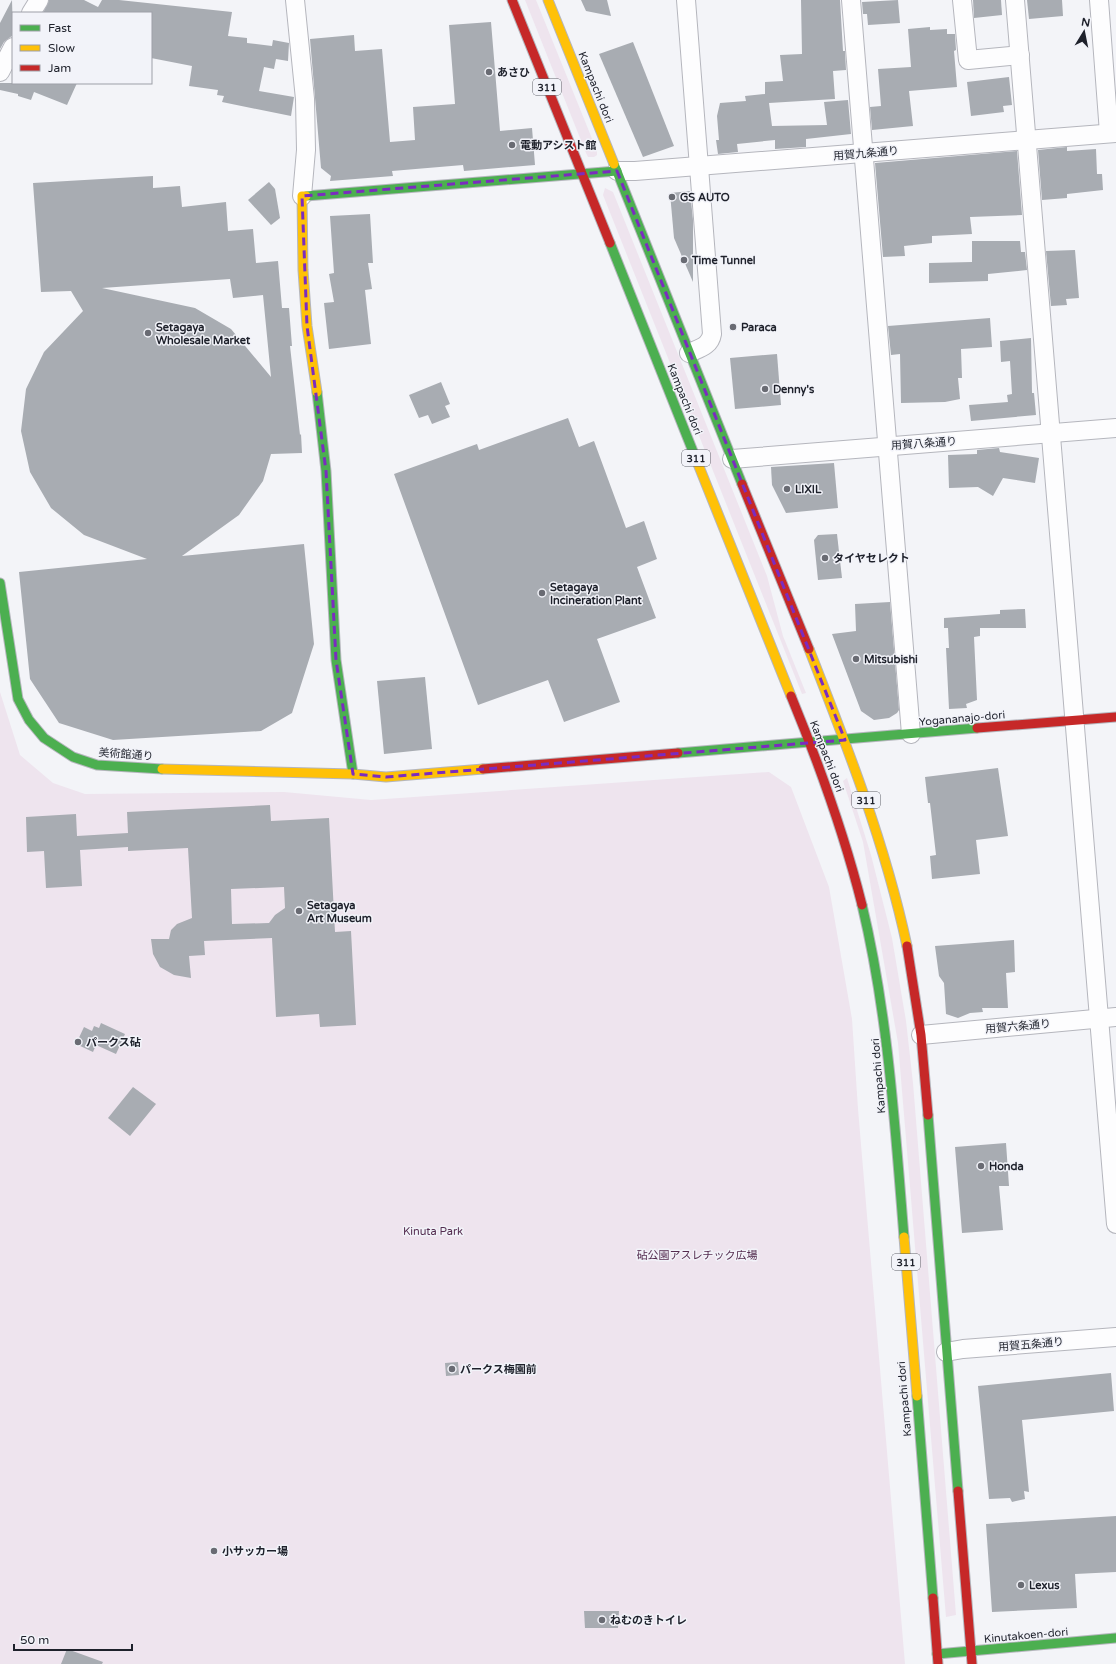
<svg xmlns="http://www.w3.org/2000/svg" width="1116" height="1664" font-family="'Varela Round','Noto Sans JP',sans-serif">
	<rect width="100%" height="100%" fill="#f3f4f8"/>
	<g fill="#eee4ee">
		<path d="M 525,0 L 536,0 L 597,151 L 597,155 L 594,157 L 588,157 L 586,153 Z"/>
		<path d="M 605,188 L 613,192 L 767,576 L 783,636 L 806,693 L 802,694 L 603,195 Z"/>
		<path d="M 0,692 L 20,755 L 53,783 L 85,794 L 284,792 L 371,800 L 769,772 L 791,787 L 829,887 L 852,1019 L 858,1109 L 905,1664 L 0,1664 Z"/>
		<path d="M 847,778 L 871,855 L 892,938 L 906,1021 L 913,1083 L 956,1615 L 946,1617 L 898,1043 L 863,842 L 843,781 Z"/>
	</g>
	<g fill="#a8acb2" fill-rule="evenodd">
		<path d="M 12,0 L 13,35 L 4,42 L 0,49 L 0,23 Z"/>
		<path d="M 49,0 L 84,0 L 98,7 L 102,0 L 119,0 L 232,12 L 228,36 L 247,38 L 247,43 L 272,46 L 273,40 L 289,43 L 288,61 L 276,59 L 274,69 L 264,67 L 259,91 L 294,97 L 291,116 L 222,102 L 224,96 L 217,95 L 218,90 L 189,86 L 192,66 L 151,58 L 151,13 L 43,13 Z"/>
		<path d="M 581,0 L 607,0 L 611,16 L 586,11 Z"/>
		<path d="M 801,0 L 840,0 L 843,51 L 845,51 L 846,70 L 833,71 L 835,99 L 769,103 L 772,126 L 827,125 L 824,102 L 848,100 L 851,134 L 806,139 L 806,147 L 775,149 L 775,140 L 737,144 L 738,152 L 718,154 L 716,140 L 719,140 L 717,116 L 720,103 L 746,101 L 745,96 L 765,94 L 765,82 L 783,81 L 780,55 L 802,54 Z"/>
		<path d="M 898,0 L 900,23 L 868,25 L 867,14 L 863,14 L 862,2 Z"/>
		<path d="M 973,0 L 1001,0 L 1002,15 L 974,18 Z"/>
		<path d="M 1027,0 L 1062,0 L 1063,16 L 1029,19 Z"/>
		<path d="M 491,22 L 500,131 L 532,128 L 535,165 L 464,171 L 463,165 L 392,171 L 393,176 L 330,181 L 331,176 L 321,168 L 310,39 L 354,35 L 355,51 L 382,49 L 390,142 L 415,140 L 413,107 L 455,104 L 449,25 Z"/>
		<path d="M 930,27 L 930,30 L 947,29 L 947,34 L 955,34 L 956,50 L 954,51 L 957,87 L 909,91 L 913,126 L 872,130 L 870,107 L 881,106 L 878,69 L 911,67 L 908,29 Z"/>
		<path d="M 633,42 L 674,146 L 643,157 L 599,54 Z"/>
		<path d="M 1009,77 L 1012,105 L 1003,106 L 1004,112 L 971,116 L 967,82 Z"/>
		<path d="M 0,83 L 77,83 L 67,105 L 34,92 L 31,100 L 18,96 L 18,94 L 0,90 Z"/>
		<path d="M 1067,147 L 1067,151 L 1096,149 L 1097,174 L 1102,174 L 1103,190 L 1067,194 L 1067,198 L 1042,200 L 1038,150 Z"/>
		<path d="M 1017,151 L 1022,215 L 970,217 L 972,234 L 932,236 L 932,243 L 904,246 L 905,256 L 883,257 L 875,163 Z"/>
		<path d="M 153,176 L 153,188 L 180,186 L 182,207 L 226,202 L 228,231 L 253,229 L 256,263 L 278,261 L 282,308 L 289,308 L 292,346 L 290,346 L 300,435 L 301,434 L 302,453 L 271,454 L 263,481 L 239,515 L 182,556 L 304,544 L 314,644 L 292,713 L 261,731 L 113,740 L 59,723 L 30,679 L 19,572 L 147,559 L 84,535 L 51,508 L 30,472 L 21,431 L 26,389 L 44,352 L 83,311 L 71,291 L 41,292 L 33,183 ZM 230,279 L 233,298 L 263,295 L 271,377 L 231,329 L 195,308 L 102,288 Z"/>
		<path d="M 269,182 L 275,189 L 280,218 L 271,225 L 248,200 Z"/>
		<path d="M 690,191 L 693,220 L 693,282 L 674,238 L 670,193 Z"/>
		<path d="M 370,214 L 373,263 L 368,263 L 372,289 L 365,290 L 371,344 L 329,349 L 324,303 L 334,302 L 329,274 L 334,273 L 330,216 Z"/>
		<path d="M 972,241 L 1020,241 L 1021,252 L 1025,252 L 1027,270 L 988,274 L 988,281 L 929,283 L 929,263 L 972,262 Z"/>
		<path d="M 1075,250 L 1079,298 L 1066,299 L 1067,305 L 1051,306 L 1046,251 Z"/>
		<path d="M 990,318 L 992,347 L 961,349 L 962,378 L 958,378 L 960,399 L 945,402 L 901,403 L 900,354 L 891,355 L 888,326 Z"/>
		<path d="M 1031,338 L 1032,393 L 1034,393 L 1036,415 L 971,421 L 969,405 L 1008,402 L 1007,395 L 1012,394 L 1010,361 L 1001,362 L 1000,341 Z"/>
		<path d="M 777,354 L 781,405 L 735,409 L 730,358 Z"/>
		<path d="M 441,382 L 450,404 L 445,406 L 450,417 L 432,424 L 428,415 L 419,418 L 409,395 Z"/>
		<path d="M 568,418 L 579,447 L 594,441 L 626,528 L 644,521 L 657,559 L 637,567 L 656,618 L 597,639 L 620,702 L 564,722 L 548,680 L 478,705 L 394,474 L 477,444 L 479,450 Z"/>
		<path d="M 999,448 L 1000,452 L 1039,458 L 1035,483 L 1003,478 L 993,496 L 978,487 L 949,488 L 948,455 L 977,454 L 977,450 Z"/>
		<path d="M 834,463 L 838,508 L 786,513 L 772,485 L 771,467 Z"/>
		<path d="M 837,534 L 842,578 L 818,580 L 814,540 L 818,535 Z"/>
		<path d="M 890,602 L 899,710 L 897,713 L 889,718 L 874,720 L 861,711 L 832,634 L 856,631 L 855,604 Z"/>
		<path d="M 1025,609 L 1026,628 L 980,628 L 980,636 L 974,637 L 977,700 L 966,704 L 967,708 L 949,709 L 946,648 L 949,648 L 948,628 L 944,628 L 944,618 L 1000,614 L 1000,610 Z"/>
		<path d="M 425,677 L 432,749 L 384,754 L 377,681 Z"/>
		<path d="M 998,768 L 1008,836 L 976,840 L 980,874 L 932,879 L 930,856 L 936,855 L 930,803 L 928,803 L 925,777 Z"/>
		<path d="M 270,805 L 271,821 L 329,818 L 335,932 L 351,931 L 356,1025 L 320,1027 L 319,1014 L 276,1017 L 272,938 L 204,941 L 205,955 L 189,956 L 191,978 L 174,975 L 160,967 L 153,954 L 151,939 L 169,939 L 171,930 L 177,924 L 192,918 L 188,848 L 128,851 L 128,847 L 80,850 L 82,886 L 46,888 L 44,851 L 27,852 L 26,817 L 76,814 L 77,836 L 128,833 L 127,812 ZM 284,887 L 285,908 L 275,915 L 269,923 L 232,924 L 231,889 Z"/>
		<path d="M 1014,940 L 1015,972 L 1006,973 L 1008,1008 L 982,1008 L 983,1012 L 970,1013 L 958,1018 L 946,1014 L 944,983 L 939,976 L 935,946 Z"/>
		<path d="M 101,1023 L 125,1034 L 116,1054 L 96,1045 L 93,1052 L 76,1044 L 84,1027 L 92,1031 L 94,1026 L 99,1028 Z"/>
		<path d="M 133,1087 L 156,1104 L 130,1136 L 108,1118 Z"/>
		<path d="M 1006,1143 L 1009,1186 L 999,1186 L 1003,1230 L 962,1233 L 955,1147 Z"/>
		<path d="M 458,1362 L 459,1375 L 446,1376 L 445,1363 Z"/>
		<path d="M 1111,1373 L 1114,1411 L 1022,1420 L 1029,1492 L 1024,1491 L 1025,1499 L 1012,1502 L 1010,1498 L 989,1499 L 978,1386 Z"/>
		<path d="M 1116,1516 L 1116,1572 L 1075,1574 L 1077,1608 L 992,1612 L 986,1524 Z"/>
		<path d="M 584,1611 L 619,1611 L 618,1628 L 585,1628 Z"/>
		<path d="M 67,1649 L 103,1662 L 102,1664 L 61,1664 Z"/>
	</g>
	<g fill="none" stroke-linecap="round" stroke-linejoin="round">
		<g stroke="#b5b6bd" stroke-width="20">
			<g id="street">
				<path d="M 295,0 L 305,99 L 306,150 L 302,196"/>
				<path d="M 686,0 L 712,334 C 710,346 700,348 689,353"/>
				<path d="M 851,0 L 911,734"/>
				<path d="M 962,0 L 968,60 L 1020,55"/>
				<path d="M 1015,0 L 1116,1224"/>
				<path d="M 1099,0 L 1109,133"/>
				<path d="M 31,13 L 39,0"/>
				<path d="M 0,72 L 13,47"/>
				<path d="M 617,171 L 635,171 L 1116,133"/>
				<path d="M 732,459 L 1116,428"/>
				<path d="M 921,1035 L 1116,1017"/>
				<path d="M 946,1352 L 963,1349 L 1116,1337"/>
			</g>
		</g>
		<g stroke="#b5b6bd" stroke-width="11">
			<g id="fast">
				<path d="M 614,164 L 742,484"/>
				<path d="M 306,196 L 617,171"/>
				<path d="M 610,243 L 696,459"/>
				<path d="M 317,392 L 326,471 L 336,660 L 353,774"/>
				<path d="M 0,583 L 18,699 L 29,720 L 44,738 L 73,757 L 97,765 L 162,769"/>
				<path d="M 678,753 L 977,728"/>
				<path d="M 862,905 C 888,1013 895,1126 904,1237"/>
				<path d="M 928,1115 L 958,1491"/>
				<path d="M 917,1396 L 933,1598"/>
				<path d="M 937,1654 L 1116,1638"/>
			</g>
		</g>
		<g stroke="#b5b6bd" stroke-width="11">
			<g id="slow">
				<path d="M 548,0 L 614,164"/>
				<path d="M 306,196 L 302,196 L 303,270 L 307,326 L 317,392"/>
				<path d="M 696,459 L 791,696"/>
				<path d="M 809,649 C 847,746 885,843 907,946"/>
				<path d="M 162,769 L 353,774 L 386,777 L 483,769"/>
				<path d="M 904,1237 L 917,1396"/>
			</g>
		</g>
		<g stroke="#b5b6bd" stroke-width="11">
			<g id="jam">
				<path d="M 512,0 L 610,243"/>
				<path d="M 742,484 L 809,649"/>
				<path d="M 791,696 C 819,764 844,833 862,905"/>
				<path d="M 977,728 L 1116,717"/>
				<path d="M 483,769 L 678,753"/>
				<path d="M 907,946 L 921,1035 L 928,1115"/>
				<path d="M 958,1491 L 972,1664"/>
				<path d="M 933,1598 L 938,1664"/>
			</g>
		</g>
		<use href="#street" stroke="#fdfdfe" stroke-width="18"/>
		<use href="#fast" stroke="#4caf50" stroke-width="9"/>
		<use href="#slow" stroke="#ffc107" stroke-width="9"/>
		<use href="#jam" stroke="#c62828" stroke-width="9"/>
	</g>
	<path fill="none" stroke="#7b2cbf" stroke-width="3" stroke-dasharray="8 5" stroke-linejoin="round" d="M 617,171 L 845,740 L 386,777 L 353,774 L 336,660 L 326,471 L 307,326 L 302,196 Z"/>
	<g fill="#696b73" stroke="#f2f3f9" stroke-width="1.5">
		<circle cx="489" cy="72" r="4"/>
		<circle cx="512" cy="145" r="4"/>
		<circle cx="672" cy="197" r="4"/>
		<circle cx="684" cy="260" r="4"/>
		<circle cx="733" cy="327" r="4"/>
		<circle cx="148" cy="333" r="4"/>
		<circle cx="765" cy="389" r="4"/>
		<circle cx="787" cy="489" r="4"/>
		<circle cx="825" cy="558" r="4"/>
		<circle cx="542" cy="593" r="4"/>
		<circle cx="856" cy="659" r="4"/>
		<circle cx="299" cy="911" r="4"/>
		<circle cx="78" cy="1042" r="4"/>
		<circle cx="981" cy="1166" r="4"/>
		<circle cx="452" cy="1369" r="4"/>
		<circle cx="214" cy="1551" r="4"/>
		<circle cx="1021" cy="1585" r="4"/>
		<circle cx="602" cy="1620" r="4"/>
	</g>
	<g text-anchor="middle" stroke-width="3" stroke-linejoin="round" paint-order="stroke">
		<g fill="#f2f3f9" stroke="#5e6069" stroke-width="1">
			<rect x="533" y="79" width="28" height="16" rx="3"/>
			<rect x="682" y="450" width="28" height="16" rx="3"/>
			<rect x="852" y="792" width="28" height="16" rx="3"/>
			<rect x="892" y="1254" width="28" height="16" rx="3"/>
		</g>
		<g font-size="10" font-weight="bold" fill="#1e212b">
			<text x="547" y="91">311</text>
			<text x="696" y="462">311</text>
			<text x="866" y="804">311</text>
			<text x="906" y="1266">311</text>
		</g>
		<g font-size="11" font-weight="bold" fill="#1e212b" stroke="#f2f3f9" text-anchor="start">
			<text x="497" y="76">あさひ</text>
			<text x="520" y="149">電動アシスト館</text>
			<text x="680" y="201">GS AUTO</text>
			<text x="692" y="264">Time Tunnel</text>
			<text x="156" y="331">Setagaya<tspan x="156" dy="13">Wholesale Market</tspan></text>
			<text x="741" y="331">Paraca</text>
			<text x="773" y="393">Denny's</text>
			<text x="795" y="493">LIXIL</text>
			<text x="833" y="562">タイヤセレクト</text>
			<text x="550" y="591">Setagaya<tspan x="550" dy="13">Incineration Plant</tspan></text>
			<text x="864" y="663">Mitsubishi</text>
			<text x="307" y="909">Setagaya<tspan x="307" dy="13">Art Museum</tspan></text>
			<text x="86" y="1046">パークス砧</text>
			<text x="989" y="1170">Honda</text>
			<text x="460" y="1373">パークス梅園前</text>
			<text x="222" y="1555">小サッカー場</text>
			<text x="1029" y="1589">Lexus</text>
			<text x="610" y="1624">ねむのきトイレ</text>
		</g>
		<g font-size="11" fill="#1e212b" stroke="#f2f3f9">
			<text transform="translate(596 87) rotate(68)" y="4">Kampachi dori</text>
			<text transform="translate(866 153) rotate(-5)" y="4">用賀九条通り</text>
			<text transform="translate(685 399) rotate(68)" y="4">Kampachi dori</text>
			<text transform="translate(924 443) rotate(-4)" y="4">用賀八条通り</text>
			<text transform="translate(962 718) rotate(-5)" y="4">Yogananajo-dori</text>
			<text transform="translate(126 754) rotate(4)" y="4">美術館通り</text>
			<text transform="translate(827 756) rotate(69)" y="4">Kampachi dori</text>
			<text transform="translate(1018 1026) rotate(-5)" y="4">用賀六条通り</text>
			<text transform="translate(878 1076) rotate(-95)" y="4">Kampachi dori</text>
			<text transform="translate(1031 1344) rotate(-5)" y="4">用賀五条通り</text>
			<text transform="translate(904 1399) rotate(-95)" y="4">Kampachi dori</text>
			<text transform="translate(1026 1635) rotate(-5)" y="4">Kinutakoen-dori</text>
		</g>
		<g font-size="11" fill="#542c4f" stroke="#f2f3f9">
			<text x="433" y="1235">Kinuta Park</text>
			<text x="697" y="1259">砧公園アスレチック広場</text>
		</g>
	</g>
	<rect x="12" y="12" width="140" height="72" fill="#f2f3f9" stroke="#9d9fa7"/>
	<rect x="20" y="25" width="20" height="6" fill="#4caf50" stroke="#9d9fa7"/>
	<text x="48" y="32" font-size="12" fill="#1e212b">Fast</text>
	<rect x="20" y="45" width="20" height="6" fill="#ffc107" stroke="#9d9fa7"/>
	<text x="48" y="52" font-size="12" fill="#1e212b">Slow</text>
	<rect x="20" y="65" width="20" height="6" fill="#c62828" stroke="#9d9fa7"/>
	<text x="48" y="72" font-size="12" fill="#1e212b">Jam</text>
	<g transform="translate(1084 32) rotate(10)" stroke="#f2f3f9" stroke-width="3" paint-order="stroke">
	<path d="M0-3L7 15L0 10L-7 15Z" fill="#1e212b"/>
	<text y="-6" font-size="11" font-weight="bold" text-anchor="middle" fill="#1e212b">N</text>
	</g>
	<path d="M14 1644v6h118v-6" fill="none" stroke="#1e212b" stroke-width="2"/>
	<text x="20" y="1644" font-size="12" fill="#1e212b" stroke="#f2f3f9" stroke-width="3" paint-order="stroke">50 m</text>
</svg>
